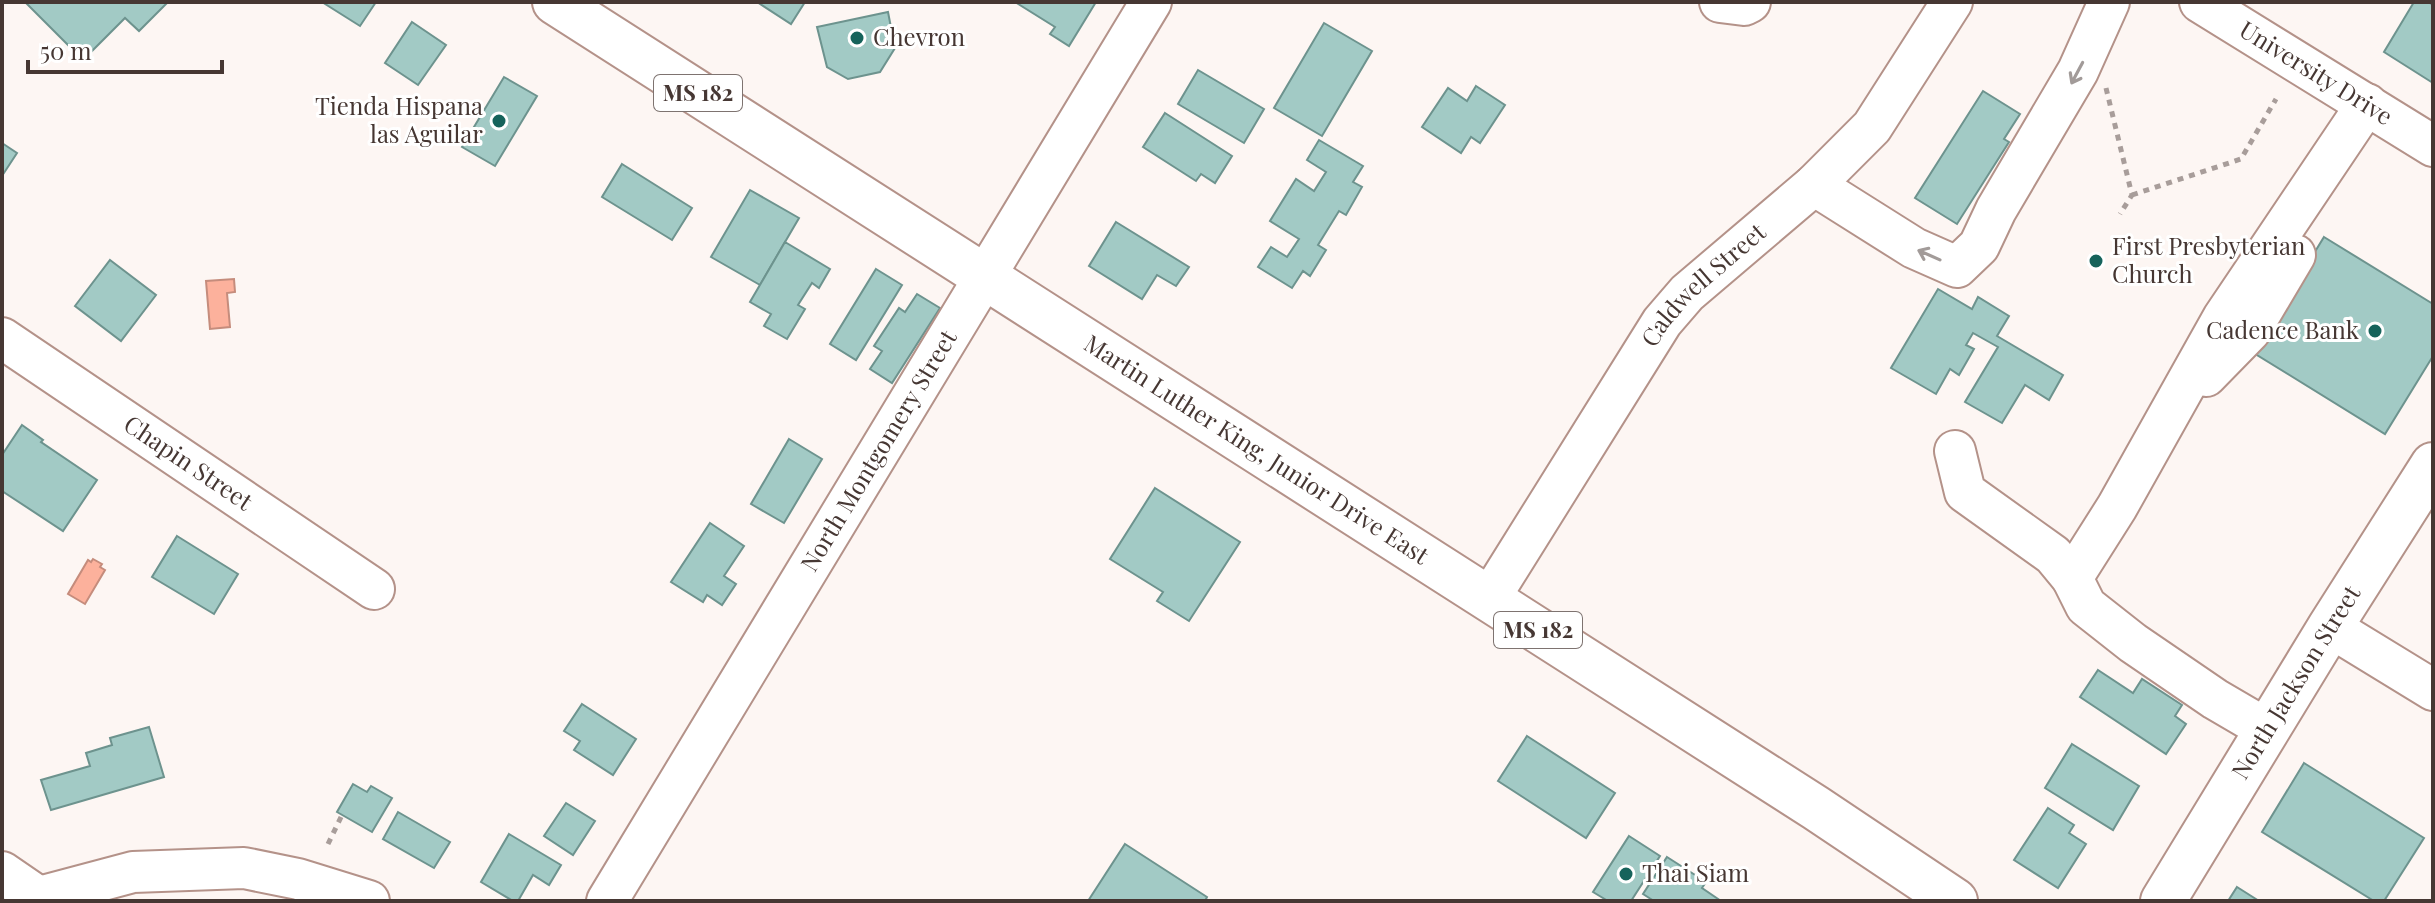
<svg xmlns="http://www.w3.org/2000/svg" width="2435" height="903" font-family="'Playfair Display',serif">
	<rect width="100%" height="100%" fill="#fdf6f3"/>
	<g fill="#fcb19c" stroke="#c58c7c" stroke-width="2">
		<path d="M 234,279 L 235,292 L 227,293 L 230,327 L 210,329 L 206,281 Z"/>
		<path d="M 93,559 L 102,564 L 100,567 L 105,570 L 85,604 L 68,594 L 88,560 L 91,562 Z"/>
	</g>
	<g fill="#a2cac5" stroke="#6d938e" stroke-width="2">
		<path d="M 25,2 L 168,2 L 139,31 L 125,18 L 83,60 Z"/>
		<path d="M 322,2 L 376,2 L 360,26 Z"/>
		<path d="M 757,2 L 805,2 L 791,24 Z"/>
		<path d="M 1015,2 L 1096,2 L 1069,46 L 1050,34 L 1055,27 Z"/>
		<path d="M 2414,2 L 2428,2 L 2433,5 L 2433,83 L 2384,52 Z"/>
		<path d="M 888,12 L 895,48 L 880,72 L 848,79 L 827,67 L 817,27 Z"/>
		<path d="M 412,22 L 446,45 L 418,85 L 385,63 Z"/>
		<path d="M 1324,23 L 1372,51 L 1322,136 L 1274,108 Z"/>
		<path d="M 1198,70 L 1264,109 L 1244,143 L 1178,104 Z"/>
		<path d="M 504,77 L 537,96 L 495,166 L 462,147 Z"/>
		<path d="M 1476,86 L 1505,105 L 1480,143 L 1471,137 L 1461,153 L 1422,127 L 1448,88 L 1467,101 Z"/>
		<path d="M 1983,91 L 2020,114 L 2004,139 L 2009,142 L 1957,224 L 1915,198 Z"/>
		<path d="M 1165,113 L 1232,156 L 1215,183 L 1201,174 L 1196,181 L 1143,147 Z"/>
		<path d="M 1319,140 L 1363,166 L 1353,182 L 1362,187 L 1346,215 L 1339,211 L 1318,245 L 1326,250 L 1310,276 L 1303,271 L 1292,288 L 1258,267 L 1271,247 L 1287,257 L 1299,239 L 1270,221 L 1296,179 L 1314,191 L 1326,172 L 1307,160 Z"/>
		<path d="M 2,143 L 17,153 L 2,176 Z"/>
		<path d="M 622,164 L 692,208 L 672,240 L 602,197 Z"/>
		<path d="M 750,190 L 799,218 L 760,285 L 711,257 Z"/>
		<path d="M 1116,222 L 1189,267 L 1176,286 L 1157,275 L 1142,299 L 1089,266 Z"/>
		<path d="M 2324,237 L 2433,304 L 2433,356 L 2385,434 L 2244,347 L 2275,317 Z"/>
		<path d="M 785,242 L 830,269 L 819,288 L 812,283 L 798,305 L 805,309 L 787,339 L 764,326 L 771,314 L 750,302 Z"/>
		<path d="M 110,260 L 156,295 L 121,341 L 75,306 Z"/>
		<path d="M 876,269 L 902,285 L 856,360 L 830,344 Z"/>
		<path d="M 1938,289 L 1972,309 L 1978,297 L 2009,316 L 1997,336 L 2063,375 L 2049,400 L 2025,385 L 2002,423 L 1965,402 L 1998,347 L 1973,333 L 1966,345 L 1974,349 L 1959,375 L 1950,369 L 1936,394 L 1891,368 Z"/>
		<path d="M 917,294 L 940,308 L 892,383 L 870,369 L 882,351 L 874,346 L 899,308 L 905,312 Z"/>
		<path d="M 22,425 L 43,440 L 41,442 L 97,480 L 63,531 L 2,491 L 2,455 Z"/>
		<path d="M 789,439 L 822,459 L 784,523 L 751,504 Z"/>
		<path d="M 1155,488 L 1240,542 L 1189,621 L 1157,601 L 1163,592 L 1110,559 Z"/>
		<path d="M 710,523 L 744,546 L 724,576 L 736,584 L 722,605 L 707,595 L 703,602 L 671,582 Z"/>
		<path d="M 177,536 L 238,574 L 214,614 L 152,577 Z"/>
		<path d="M 2098,670 L 2133,693 L 2142,679 L 2182,705 L 2175,716 L 2186,724 L 2166,754 L 2080,697 Z"/>
		<path d="M 582,704 L 636,739 L 613,775 L 574,750 L 580,741 L 564,731 Z"/>
		<path d="M 149,727 L 164,777 L 51,810 L 41,780 L 90,766 L 86,753 L 112,745 L 110,738 Z"/>
		<path d="M 1527,736 L 1615,793 L 1586,838 L 1498,781 Z"/>
		<path d="M 2072,744 L 2139,786 L 2113,830 L 2045,788 Z"/>
		<path d="M 2304,763 L 2424,838 L 2384,901 L 2374,901 L 2262,832 Z"/>
		<path d="M 353,784 L 367,792 L 371,786 L 392,798 L 372,832 L 337,812 Z"/>
		<path d="M 566,803 L 595,821 L 573,855 L 544,836 Z"/>
		<path d="M 2048,808 L 2074,825 L 2069,833 L 2086,844 L 2058,888 L 2014,860 Z"/>
		<path d="M 398,812 L 450,842 L 434,868 L 383,839 Z"/>
		<path d="M 509,834 L 561,865 L 549,885 L 533,875 L 518,901 L 513,901 L 481,882 Z"/>
		<path d="M 1629,836 L 1660,856 L 1631,901 L 1608,901 L 1593,892 Z"/>
		<path d="M 1125,844 L 1207,897 L 1205,901 L 1088,901 Z"/>
		<path d="M 1667,857 L 1706,882 L 1702,888 L 1721,901 L 1654,901 L 1643,894 Z"/>
		<path d="M 2237,887 L 2259,901 L 2228,901 Z"/>
	</g>
	<g fill="none" stroke-linecap="round" stroke-linejoin="round">
		<g stroke="#b49289" stroke-width="44">
			<g id="minor">
				<path d="M 1720,2 L 1744,5 L 1750,2"/>
				<path id="s1" d="M 2200,2 L 2433,146"/>
				<path d="M 1814,185 L 1914,248 L 1957,267 L 1979,246 L 1996,210 L 2078,71 L 2109,2"/>
				<path id="s2" d="M 2,338 L 374,589"/>
				<path d="M 2206,376 L 2250,331 L 2295,255"/>
				<path d="M 1955,451 L 1965,492 L 2053,555 L 2072,578"/>
				<path id="s3" d="M 1489,599 L 1662,322 L 1687,293 L 1814,185 L 1872,127 L 1952,2"/>
				<path d="M 2330,627 L 2433,690"/>
				<path d="M 2268,730 L 2215,699 L 2133,643 L 2086,606 L 2072,578 L 2117,507 L 2223,318 L 2367,104"/>
				<path d="M 2,872 L 37,896"/>
				<path d="M 24,901 L 133,872 L 244,868 L 298,879 L 369,901"/>
				<path id="s4" d="M 607,901 L 1151,2"/>
			</g>
		</g>
		<g stroke="#b49289" stroke-width="48">
			<g id="major">
				<path id="s5" d="M 555,2 L 1816,808 L 1955,901"/>
				<path id="s6" d="M 2163,901 L 2330,627 L 2433,465"/>
			</g>
		</g>
		<g stroke="#a89d9a" stroke-width="5" stroke-dasharray="6 6" stroke-linecap="butt">
			<path d="M 2106,88 L 2132,195 L 2120,214"/>
			<path d="M 2132,195 L 2241,159 L 2276,99"/>
			<path d="M 328,844 L 342,815"/>
		</g>
		<use href="#minor" stroke="#fff" stroke-width="40"/>
		<use href="#major" stroke="#fff" stroke-width="44"/>
	</g>
	<defs><path id="oneway-shaft" d="M-6 0H5M1.5-3L5.5 0L1.5 3" fill="none" stroke-width="1.6" stroke-linecap="round" stroke-linejoin="round" transform="scale(2)"/></defs>
	<g stroke="#a29b99">
		<use href="#oneway-shaft" transform="translate(2077 73) rotate(118)"/>
		<use href="#oneway-shaft" transform="translate(1929 255) rotate(-156)"/>
	</g>
	<g fill="#16635b" stroke="#fff" stroke-width="3">
		<circle cx="857" cy="38" r="8"/>
		<circle cx="499" cy="121" r="8"/>
		<circle cx="2096" cy="261" r="8"/>
		<circle cx="2375" cy="331" r="8"/>
		<circle cx="1626" cy="874" r="8"/>
	</g>
	<g text-anchor="middle" stroke-width="6" stroke-linejoin="round" paint-order="stroke">
		<g fill="#fff" stroke="#7e7370" stroke-width="2">
			<rect x="654" y="75" width="88" height="36" rx="6"/>
			<rect x="1494" y="612" width="88" height="36" rx="6"/>
		</g>
		<g font-size="22" font-weight="bold" fill="#463733">
			<text x="698" y="101">MS 182</text>
			<text x="1538" y="638">MS 182</text>
		</g>
		<g font-size="24" fill="#463733" stroke="#fff" text-anchor="start">
			<text x="873" y="46">Chevron</text>
			<text x="483" y="115" text-anchor="end">Tienda Hispana<tspan x="483" dy="28">las Aguilar</tspan></text>
			<text x="2112" y="255">First Presbyterian<tspan x="2112" dy="28">Church</tspan></text>
			<text x="2359" y="339" text-anchor="end">Cadence Bank</text>
			<text x="1642" y="882">Thai Siam</text>
		</g>
		<g font-size="24" fill="#463733" stroke="#fff">
			<text dy="8" stroke="none"><textPath href="#s1" startOffset="136">University Drive</textPath></text>
			<text dy="8" stroke="none"><textPath href="#s3" startOffset="382">Caldwell Street</textPath></text>
			<text dy="8" stroke="none"><textPath href="#s5" startOffset="832">Martin Luther King, Junior Drive East</textPath></text>
			<text dy="8" stroke="none"><textPath href="#s4" startOffset="526">North Montgomery Street</textPath></text>
			<text dy="8" stroke="none"><textPath href="#s2" startOffset="224">Chapin Street</textPath></text>
			<text dy="8" stroke="none"><textPath href="#s6" startOffset="256">North Jackson Street</textPath></text>
		</g>
	</g>
	<rect width="2435" height="903" fill="none" stroke="#463733" stroke-width="8"/>
	<path d="M28 60v12h194v-12" fill="none" stroke="#463733" stroke-width="4"/>
	<text x="40" y="60" font-size="24" fill="#463733" stroke="#ffffff" stroke-width="6" paint-order="stroke">50 m</text>
</svg>
